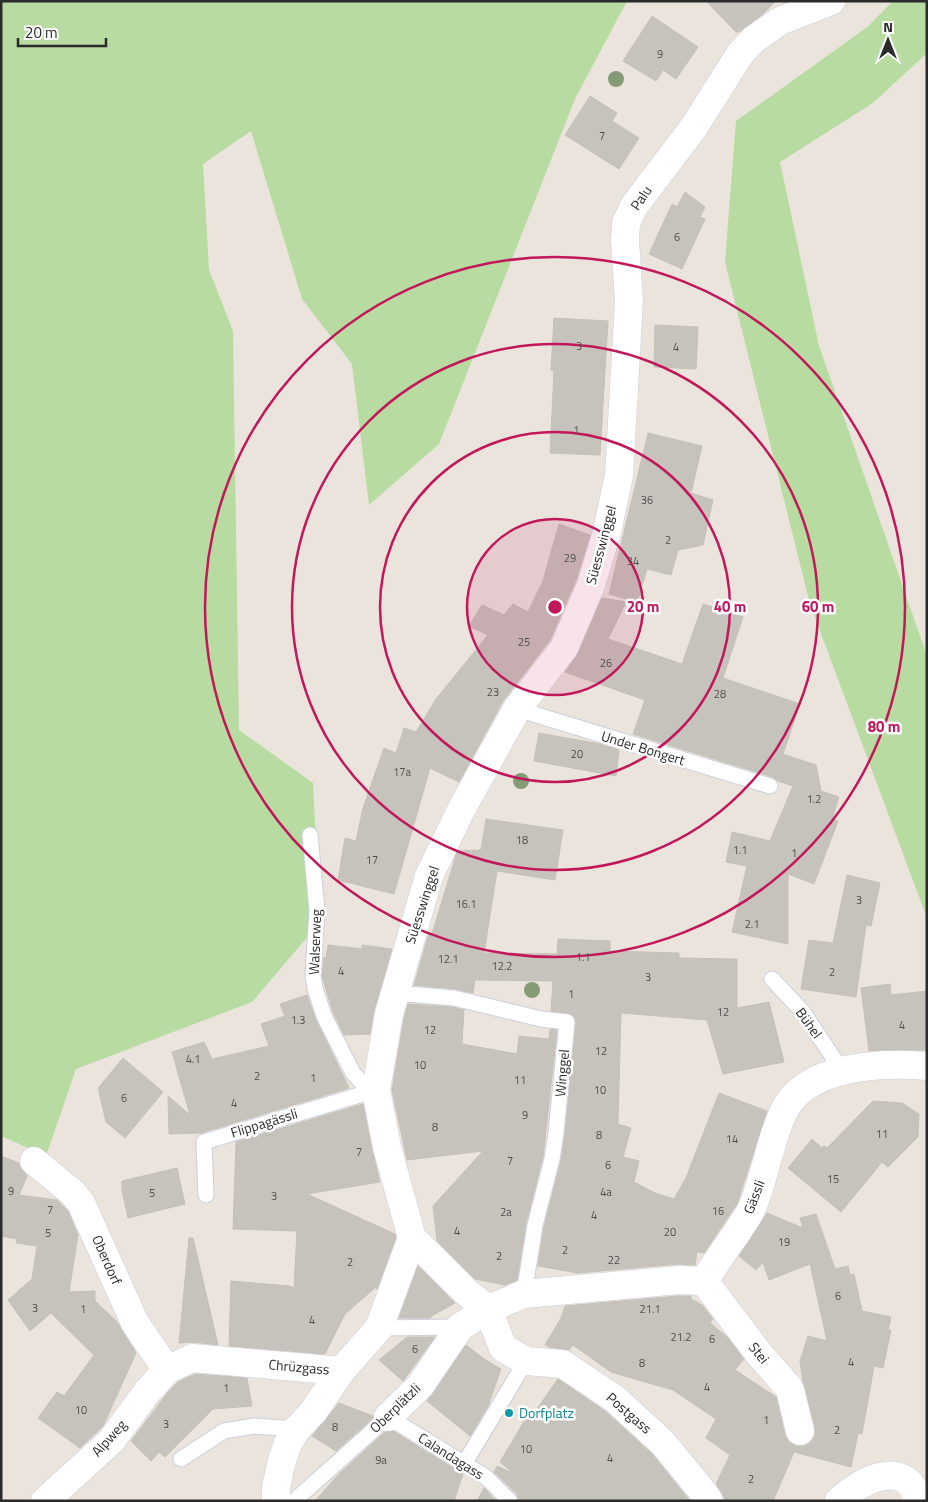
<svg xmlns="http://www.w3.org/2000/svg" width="928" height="1502" font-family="'Titillium Web',sans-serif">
	<rect width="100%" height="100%" fill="#eae4dd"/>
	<g fill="#b7dba0">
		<path d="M 1,1 L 627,1 L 575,99 L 439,444 L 369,505 L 352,364 L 302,299 L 251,131 L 203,164 L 209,270 L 233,331 L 239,730 L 313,783 L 320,922 L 252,1002 L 76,1069 L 46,1156 L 1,1136 Z"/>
		<path d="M 893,1 L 927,1 L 927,53 L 873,103 L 780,162 L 819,346 L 927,656 L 927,918 L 810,604 L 725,262 L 736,121 L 866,28 Z"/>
	</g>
	<g fill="#c6c2bc" stroke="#c6c0b7">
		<path d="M 706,1 L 776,1 L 763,14 L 739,32 L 736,32 Z"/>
		<path d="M 652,16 L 698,47 L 676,79 L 663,70 L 656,81 L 623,61 Z"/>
		<path d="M 590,96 L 617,113 L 612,121 L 639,138 L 619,169 L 565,135 Z"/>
		<path d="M 685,192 L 705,207 L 700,217 L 705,219 L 682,269 L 649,254 L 672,204 L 677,207 Z"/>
		<path d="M 554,318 L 608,321 L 600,455 L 550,453 L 554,371 L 551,370 Z"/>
		<path d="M 655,325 L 698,327 L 696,369 L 654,367 Z"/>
		<path d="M 648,433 L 702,446 L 691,493 L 713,500 L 703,545 L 678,550 L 671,575 L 647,569 L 637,602 L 609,594 Z"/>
		<path d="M 559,524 L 590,535 L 576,580 L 550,640 L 503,701 L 459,782 L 430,768 L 394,894 L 338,880 L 345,838 L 356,841 L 363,808 L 384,748 L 396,753 L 404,728 L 416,732 L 436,699 L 488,635 L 469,626 L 482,605 L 504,615 L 513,604 L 528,612 L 543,581 Z"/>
		<path d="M 602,598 L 626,602 L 608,639 L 682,664 L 703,604 L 743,617 L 723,678 L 800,704 L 783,754 L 816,765 L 821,791 L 839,797 L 832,819 L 838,821 L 814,884 L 788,874 L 788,944 L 732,932 L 747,866 L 726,862 L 732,832 L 770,841 L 793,786 L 778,781 L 773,777 L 633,734 L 645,700 L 565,672 L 578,654 Z"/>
		<path d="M 539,733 L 600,744 L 619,750 L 616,776 L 534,761 Z"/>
		<path d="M 486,819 L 563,830 L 555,880 L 497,871 L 484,953 L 557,954 L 558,939 L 610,941 L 610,951 L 679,953 L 679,958 L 737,959 L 737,1008 L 769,1002 L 784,1062 L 723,1074 L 707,1020 L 621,1013 L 618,1124 L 631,1128 L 623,1157 L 639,1161 L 634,1182 L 655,1193 L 674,1199 L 686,1178 L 719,1093 L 767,1111 L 737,1204 L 704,1253 L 697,1252 L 695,1265 L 678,1264 L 578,1273 L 538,1266 L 544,1227 L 561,1161 L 565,1134 L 576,1023 L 575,1018 L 569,1013 L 551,1011 L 553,981 L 475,980 L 473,993 L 455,989 L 414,985 L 429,933 L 432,934 L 456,855 L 458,851 L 481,850 Z"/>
		<path d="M 847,875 L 880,883 L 871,926 L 866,925 L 856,997 L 801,989 L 809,940 L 833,943 Z"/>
		<path d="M 328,945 L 362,949 L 362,945 L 392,949 L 374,1010 L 370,1034 L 344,1035 L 333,1012 L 322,976 L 324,957 L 326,958 Z"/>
		<path d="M 890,984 L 891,995 L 927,991 L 927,1050 L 869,1051 L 861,988 Z"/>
		<path d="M 307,995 L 316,1020 L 349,1088 L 201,1133 L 169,1134 L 168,1096 L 190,1115 L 172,1052 L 204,1042 L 212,1059 L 269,1046 L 261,1024 L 285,1016 L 280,1004 Z"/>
		<path d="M 408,1004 L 452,1007 L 464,1010 L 462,1044 L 517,1054 L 519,1036 L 549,1039 L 550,1029 L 557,1030 L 543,1157 L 526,1223 L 517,1280 L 505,1285 L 475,1279 L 437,1241 L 433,1206 L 483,1151 L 407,1160 L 392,1090 L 404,1018 Z"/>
		<path d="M 123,1058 L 163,1092 L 125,1138 L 106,1122 L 99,1092 L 99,1087 Z"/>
		<path d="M 873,1101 L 902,1103 L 919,1114 L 918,1137 L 888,1167 L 882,1162 L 841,1212 L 788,1168 L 812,1139 L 822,1148 L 824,1146 L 827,1148 Z"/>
		<path d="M 363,1104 L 372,1150 L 380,1182 L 307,1194 L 395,1234 L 396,1237 L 377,1289 L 376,1287 L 345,1314 L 325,1354 L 229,1346 L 231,1281 L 290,1286 L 294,1288 L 297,1231 L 233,1229 L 236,1142 Z"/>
		<path d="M 1,1156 L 19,1163 L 20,1167 L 27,1176 L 19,1195 L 57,1200 L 68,1211 L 78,1235 L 69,1292 L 95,1291 L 95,1301 L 117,1322 L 136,1353 L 103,1426 L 80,1448 L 38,1418 L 57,1392 L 64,1396 L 94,1355 L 51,1313 L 30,1331 L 8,1300 L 32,1279 L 37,1246 L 16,1243 L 17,1239 L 1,1236 Z"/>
		<path d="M 177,1168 L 185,1204 L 128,1218 L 122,1191 L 122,1181 Z"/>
		<path d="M 767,1213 L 803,1228 L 800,1218 L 816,1214 L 835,1269 L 848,1266 L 850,1275 L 854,1274 L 862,1311 L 891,1317 L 888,1330 L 891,1330 L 883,1368 L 874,1366 L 862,1434 L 858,1433 L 851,1467 L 794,1452 L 773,1501 L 725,1501 L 722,1493 L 716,1484 L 730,1455 L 706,1438 L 716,1419 L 673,1390 L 611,1372 L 573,1345 L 569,1350 L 549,1347 L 545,1345 L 561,1318 L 565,1306 L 679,1296 L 691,1296 L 691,1299 L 702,1305 L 713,1319 L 710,1323 L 727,1337 L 744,1359 L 735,1370 L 776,1397 L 785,1435 L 788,1441 L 796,1446 L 804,1446 L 810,1443 L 815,1436 L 815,1427 L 803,1382 L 800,1361 L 808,1336 L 827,1341 L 810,1264 L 769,1280 L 763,1262 L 756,1270 L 739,1256 Z"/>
		<path d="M 189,1238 L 193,1238 L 218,1345 L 193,1342 L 179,1343 Z"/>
		<path d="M 418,1266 L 455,1303 L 430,1317 L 431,1318 L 399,1318 Z"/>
		<path d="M 407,1337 L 435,1337 L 403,1381 L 379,1360 Z"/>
		<path d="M 466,1345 L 484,1359 L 501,1369 L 488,1406 L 470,1436 L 427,1401 Z"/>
		<path d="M 195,1374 L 247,1378 L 252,1406 L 213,1409 L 165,1457 L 159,1452 L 151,1461 L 131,1441 L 169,1391 L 178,1382 Z"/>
		<path d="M 558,1379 L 605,1411 L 652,1454 L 690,1501 L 519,1501 L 517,1494 L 494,1472 L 497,1466 L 513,1473 L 500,1462 L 526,1418 L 529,1420 Z"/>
		<path d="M 339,1403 L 373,1416 L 373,1418 L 336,1451 L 312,1436 Z"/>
		<path d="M 393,1431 L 463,1474 L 454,1501 L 315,1501 L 338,1475 L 385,1432 Z"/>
		<path d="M 484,1488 L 496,1501 L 477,1501 Z"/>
	</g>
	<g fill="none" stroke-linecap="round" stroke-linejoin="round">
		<g stroke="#cccfda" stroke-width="17">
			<g id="lane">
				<path d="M 517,709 L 770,786"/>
				<path d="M 310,835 L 317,910 L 313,976 L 315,988 L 324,1016 L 353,1073 L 362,1083 L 376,1090"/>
				<path d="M 772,979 L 803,1012 L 842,1071"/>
				<path d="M 395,993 L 454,998 L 541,1019 L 567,1022 L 556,1133 L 552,1159 L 535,1225 L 524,1294"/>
				<path d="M 206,1195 L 204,1142 L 376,1090"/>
				<path d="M 379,1328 L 460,1327"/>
				<path d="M 181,1459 L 224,1431 L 254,1426 L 297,1429"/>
				<path d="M 464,1464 L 526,1361"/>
				<path d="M 294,1501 L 388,1417 L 486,1477 L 510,1501"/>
			</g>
		</g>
		<g stroke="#cccfda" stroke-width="29">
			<g id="street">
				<path d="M 34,1161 L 73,1193 L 81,1203 L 135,1323 L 167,1370"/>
				<path d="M 704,1281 L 760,1355 L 789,1388 L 791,1393 L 800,1431"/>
				<path d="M 388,1417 L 420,1386 L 460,1327 L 488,1309 L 465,1291 L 412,1238 L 387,1147 L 376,1090 L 389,1014 L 429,876 L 461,810 L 517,709 L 564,648 L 591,585 L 607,532 L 619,475 L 629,301 L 625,240 L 626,223 L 634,206 L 694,127 L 740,54 L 753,40 L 780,21 L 831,1"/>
				<path d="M 45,1501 L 111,1441 L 147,1392 L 167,1370 L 192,1358 L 341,1371"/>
				<path d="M 276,1501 L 276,1488 L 281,1464 L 288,1443 L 297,1429 L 313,1412 L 341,1371 L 379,1328 L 412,1238"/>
				<path d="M 709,1501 L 703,1492 L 663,1443 L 615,1399 L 563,1364 L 526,1361 L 503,1348 L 488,1309 L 524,1294 L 679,1280 L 704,1281 C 715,1264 726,1248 738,1231 C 742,1223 749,1216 752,1208 C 765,1177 769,1144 783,1113 C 804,1065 882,1062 927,1066"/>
			</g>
		</g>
		<g stroke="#cccfda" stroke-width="29">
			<path id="secondary" d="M 839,1501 C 861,1480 907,1456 918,1501"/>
		</g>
		<use href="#lane" stroke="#fff" stroke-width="15"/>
		<use href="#street" stroke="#fff" stroke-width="28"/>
		<use href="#secondary" stroke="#fff" stroke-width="28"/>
	</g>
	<g fill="#859b76">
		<circle cx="616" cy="79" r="8"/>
		<circle cx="521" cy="781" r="8"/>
		<circle cx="532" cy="990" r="8"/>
	</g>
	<circle cx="555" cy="607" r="88" fill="#c2185b" fill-opacity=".12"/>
	<g fill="none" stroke="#c2185b" stroke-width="2.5">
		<circle cx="555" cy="607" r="88"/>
		<circle cx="555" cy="607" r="175"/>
		<circle cx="555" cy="607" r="263"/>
		<circle cx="555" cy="607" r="350"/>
	</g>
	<circle fill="#0f9aa8" stroke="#fff" stroke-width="2" cx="509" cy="1413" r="5"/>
	<g text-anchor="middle" stroke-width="5" stroke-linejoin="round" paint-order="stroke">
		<g font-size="11" fill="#51504e">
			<text x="660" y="58">9</text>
			<text x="602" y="140">7</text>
			<text x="677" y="241">6</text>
			<text x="579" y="350">3</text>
			<text x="676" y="351">4</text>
			<text x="576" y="434">1</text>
			<text x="647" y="504">36</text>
			<text x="668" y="544">2</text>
			<text x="570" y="562">29</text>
			<text x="633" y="565">34</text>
			<text x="524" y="646">25</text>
			<text x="606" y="667">26</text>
			<text x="493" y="696">23</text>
			<text x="720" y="698">28</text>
			<text x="577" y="758">20</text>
			<text x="402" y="776">17a</text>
			<text x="814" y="803">1.2</text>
			<text x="522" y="844">18</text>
			<text x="740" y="854">1.1</text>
			<text x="794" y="857">1</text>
			<text x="372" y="864">17</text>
			<text x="859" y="904">3</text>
			<text x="466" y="908">16.1</text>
			<text x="752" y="928">2.1</text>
			<text x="583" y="961">1.1</text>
			<text x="448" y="963">12.1</text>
			<text x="502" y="970">12.2</text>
			<text x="341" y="975">4</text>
			<text x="832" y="976">2</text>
			<text x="648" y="981">3</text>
			<text x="571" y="998">1</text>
			<text x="723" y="1016">12</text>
			<text x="298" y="1024">1.3</text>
			<text x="902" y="1029">4</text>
			<text x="430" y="1034">12</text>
			<text x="601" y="1055">12</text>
			<text x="193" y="1063">4.1</text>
			<text x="420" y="1069">10</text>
			<text x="257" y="1080">2</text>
			<text x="313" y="1082">1</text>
			<text x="520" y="1084">11</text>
			<text x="600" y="1094">10</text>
			<text x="124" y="1102">6</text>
			<text x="234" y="1107">4</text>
			<text x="525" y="1119">9</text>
			<text x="435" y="1131">8</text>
			<text x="882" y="1138">11</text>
			<text x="599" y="1139">8</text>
			<text x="732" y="1143">14</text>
			<text x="359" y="1156">7</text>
			<text x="510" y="1165">7</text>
			<text x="608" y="1169">6</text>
			<text x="833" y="1183">15</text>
			<text x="11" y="1195">9</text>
			<text x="606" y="1196">4a</text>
			<text x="152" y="1197">5</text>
			<text x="274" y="1200">3</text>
			<text x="50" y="1214">7</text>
			<text x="718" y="1215">16</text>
			<text x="506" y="1216">2a</text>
			<text x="594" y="1219">4</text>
			<text x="457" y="1235">4</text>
			<text x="670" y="1236">20</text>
			<text x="48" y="1237">5</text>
			<text x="784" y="1246">19</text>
			<text x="565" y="1254">2</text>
			<text x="499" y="1260">2</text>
			<text x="614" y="1264">22</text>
			<text x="350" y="1266">2</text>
			<text x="838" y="1300">6</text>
			<text x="35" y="1312">3</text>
			<text x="83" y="1313">1</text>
			<text x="650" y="1313">21.1</text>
			<text x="312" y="1324">4</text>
			<text x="681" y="1341">21.2</text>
			<text x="712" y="1343">6</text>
			<text x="415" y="1353">6</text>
			<text x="851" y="1366">4</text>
			<text x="642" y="1367">8</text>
			<text x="707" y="1391">4</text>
			<text x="226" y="1392">1</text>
			<text x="81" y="1414">10</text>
			<text x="766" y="1424">1</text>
			<text x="166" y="1428">3</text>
			<text x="335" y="1431">8</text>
			<text x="837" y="1434">2</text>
			<text x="526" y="1453">10</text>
			<text x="610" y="1462">4</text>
			<text x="381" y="1464">9a</text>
			<text x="751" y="1483">2</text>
		</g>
		<g font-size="14" fill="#2a2a2a" stroke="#fff">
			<text transform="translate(641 198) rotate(-56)" y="5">Palu</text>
			<text transform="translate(601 545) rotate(-75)" y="5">Süesswinggel</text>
			<text transform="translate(643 748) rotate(17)" y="5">Under Bongert</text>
			<text transform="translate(422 905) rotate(-72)" y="5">Süesswinggel</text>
			<text transform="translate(315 942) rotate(-88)" y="5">Walserweg</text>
			<text transform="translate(809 1023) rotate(54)" y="5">Bühel</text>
			<text transform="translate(562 1073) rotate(-85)" y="5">Winggel</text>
			<text transform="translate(264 1123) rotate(-17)" y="5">Flippagässli</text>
			<text transform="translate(754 1197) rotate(-69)" y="5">Gässli</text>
			<text transform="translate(107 1260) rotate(66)" y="5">Oberdorf</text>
			<text transform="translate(759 1353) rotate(51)" y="5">Stei</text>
			<text transform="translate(299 1367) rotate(5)" y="5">Chrüzgass</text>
			<text transform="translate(395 1408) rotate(-44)" y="5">Oberplätzli</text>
			<text transform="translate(629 1413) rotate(41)" y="5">Postgass</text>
			<text transform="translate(109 1438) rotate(-48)" y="5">Alpweg</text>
			<text transform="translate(451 1456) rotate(32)" y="5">Calandagass</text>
		</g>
		<g font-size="14" fill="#0d838f" stroke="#fff" text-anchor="start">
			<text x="519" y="1418">Dorfplatz</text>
		</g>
	</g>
	<circle cx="555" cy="607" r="8" fill="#c2185b" stroke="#fff" stroke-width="2.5"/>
	<g font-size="15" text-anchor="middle" font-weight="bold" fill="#c2185b" stroke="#fff" stroke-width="5" stroke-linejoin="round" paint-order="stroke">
		<text x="643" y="612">20 m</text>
		<text x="730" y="612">40 m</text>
		<text x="818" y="612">60 m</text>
		<text x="884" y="732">80 m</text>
	</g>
	<rect width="928" height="1502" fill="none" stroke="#2a2a2a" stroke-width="5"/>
	<g transform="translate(888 40)" stroke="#ffffff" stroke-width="4" paint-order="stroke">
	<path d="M0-4L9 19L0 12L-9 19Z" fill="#2a2a2a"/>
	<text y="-8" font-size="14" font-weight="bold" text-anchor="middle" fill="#2a2a2a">N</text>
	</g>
	<path d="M18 38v8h88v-8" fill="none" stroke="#2a2a2a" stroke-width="2.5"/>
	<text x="25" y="38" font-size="15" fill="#2a2a2a" stroke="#ffffff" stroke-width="4" paint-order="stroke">20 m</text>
</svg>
